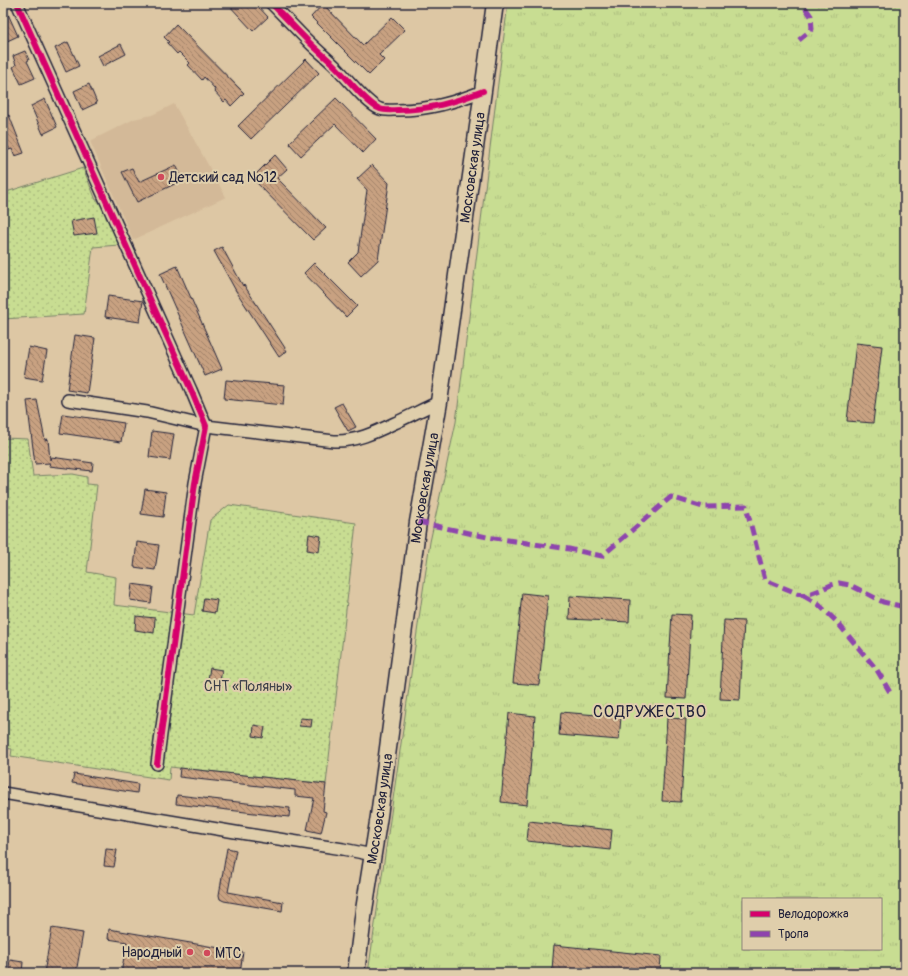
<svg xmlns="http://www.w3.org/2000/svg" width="908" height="976" font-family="Pangolin,sans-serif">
	<defs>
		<pattern id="grass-tufts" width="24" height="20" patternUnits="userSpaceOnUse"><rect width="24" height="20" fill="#c8dd92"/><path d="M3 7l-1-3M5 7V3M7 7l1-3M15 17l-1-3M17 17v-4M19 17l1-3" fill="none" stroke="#acbd7f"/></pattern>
		<pattern id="garden-dots" width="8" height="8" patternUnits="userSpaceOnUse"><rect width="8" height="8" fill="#c8dd92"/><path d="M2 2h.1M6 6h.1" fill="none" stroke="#acbd7f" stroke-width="1.8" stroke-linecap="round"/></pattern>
		<pattern id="building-back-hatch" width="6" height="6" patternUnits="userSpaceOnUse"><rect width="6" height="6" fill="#c8a181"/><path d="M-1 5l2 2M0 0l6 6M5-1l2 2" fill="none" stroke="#a2836b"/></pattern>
	</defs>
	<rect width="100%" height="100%" fill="#ddc7a4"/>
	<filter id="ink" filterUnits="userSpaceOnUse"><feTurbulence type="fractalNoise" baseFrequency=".025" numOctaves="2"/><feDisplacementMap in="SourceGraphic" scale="8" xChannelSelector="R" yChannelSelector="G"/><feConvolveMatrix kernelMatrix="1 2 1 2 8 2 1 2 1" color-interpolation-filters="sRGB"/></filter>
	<g filter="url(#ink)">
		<path fill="#d3b998" d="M 174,104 L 226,197 L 133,240 L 90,141 L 134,119 L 152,115 Z"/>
		<path fill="url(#grass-tufts)" stroke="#758066" fill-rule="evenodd" d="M 508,3 L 905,3 L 905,973 L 368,973 L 430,542 L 456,422 ZM 743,899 L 881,899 L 881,949 L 743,949 Z"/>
		<g fill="url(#garden-dots)" stroke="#758066">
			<path d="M 83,168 L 96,200 L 100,200 L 119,245 L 93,247 L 84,314 L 3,319 L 3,193 Z"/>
			<path d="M 3,438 L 28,439 L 33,476 L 73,474 L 87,477 L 87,484 L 97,485 L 87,572 L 116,577 L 114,605 L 194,615 L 210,520 L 229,505 L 356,523 L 326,784 L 170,767 L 169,780 L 11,756 L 12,749 L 3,748 Z"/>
		</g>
		<g fill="url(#building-back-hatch)" stroke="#22223b">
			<path d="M 3,3 L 18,36 L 3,43 Z"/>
			<path d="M 227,3 L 255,3 L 268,17 L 253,31 Z"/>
			<path d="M 323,4 L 363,45 L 392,17 L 405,30 L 379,55 L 384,60 L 369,75 L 311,17 Z"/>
			<path d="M 176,24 L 244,93 L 231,106 L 226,100 L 224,102 L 214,91 L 215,89 L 204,77 L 202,80 L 188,65 L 190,63 L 179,52 L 177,54 L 167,43 L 169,42 L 164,37 Z"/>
			<path d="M 68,42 L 79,66 L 66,72 L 55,48 Z"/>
			<path d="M 121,44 L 126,54 L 103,66 L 98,56 Z"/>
			<path d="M 25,51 L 29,60 L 27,61 L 35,78 L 21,84 L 13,67 L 16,65 L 13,56 Z"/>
			<path d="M 306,59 L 319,73 L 251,139 L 238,126 Z"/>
			<path d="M 89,84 L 97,103 L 82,110 L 74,91 Z"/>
			<path d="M 336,98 L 376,139 L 363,153 L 335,124 L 301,156 L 289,143 Z"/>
			<path d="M 45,99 L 57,127 L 43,134 L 31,106 Z"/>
			<path d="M 9,115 L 24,153 L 15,156 L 12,149 L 9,150 L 3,134 L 3,118 Z"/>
			<path d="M 275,155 L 287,169 L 277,178 L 326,228 L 313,240 L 252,178 Z"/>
			<path d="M 176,165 L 183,180 L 137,202 L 122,172 L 132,168 L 139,182 Z"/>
			<path d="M 372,165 L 389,183 L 378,260 L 361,276 L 348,262 L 358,252 L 367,190 L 357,179 Z"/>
			<path d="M 94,217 L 97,233 L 74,236 L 71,221 Z"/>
			<path d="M 222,247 L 243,286 L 244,285 L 287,351 L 279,357 L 236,291 L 214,251 Z"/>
			<path d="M 314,263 L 357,306 L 346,317 L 304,273 Z"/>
			<path d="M 177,266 L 222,369 L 205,376 L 160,274 Z"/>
			<path d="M 108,296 L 143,301 L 140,322 L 105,317 Z"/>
			<path d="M 75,335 L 95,338 L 87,393 L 67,390 Z"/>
			<path d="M 856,343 L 882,346 L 873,423 L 847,421 Z"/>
			<path d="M 29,347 L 47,351 L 42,380 L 24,377 Z"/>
			<path d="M 226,380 L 285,385 L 283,405 L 224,399 Z"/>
			<path d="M 37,400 L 45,440 L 48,439 L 50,460 L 51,457 L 93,463 L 92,471 L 49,466 L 50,463 L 35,464 L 27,401 Z"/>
			<path d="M 342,403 L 356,427 L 348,431 L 334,407 Z"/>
			<path d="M 63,414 L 124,423 L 121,442 L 60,433 Z"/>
			<path d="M 152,431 L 174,434 L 170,460 L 149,457 Z"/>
			<path d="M 145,489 L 166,492 L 163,517 L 141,514 Z"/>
			<path d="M 309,534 L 321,536 L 319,552 L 307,550 Z"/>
			<path d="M 137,542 L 159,545 L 155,570 L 134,567 Z"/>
			<path d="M 132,584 L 153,587 L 151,603 L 130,600 Z"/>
			<path d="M 522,593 L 548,596 L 539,685 L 513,683 Z"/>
			<path d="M 570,596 L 630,600 L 629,622 L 569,619 Z"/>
			<path d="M 204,598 L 217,600 L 215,613 L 202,611 Z"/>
			<path d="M 672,614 L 691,615 L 686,699 L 667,698 Z"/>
			<path d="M 136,616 L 155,618 L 154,633 L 135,630 Z"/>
			<path d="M 724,620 L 744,621 L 740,700 L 720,699 Z"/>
			<path d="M 210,668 L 222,670 L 220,681 L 208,679 Z"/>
			<path d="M 561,712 L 621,717 L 619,740 L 559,735 Z"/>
			<path d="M 509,713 L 535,716 L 527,805 L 501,802 Z"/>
			<path d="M 300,718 L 312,719 L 311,727 L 299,726 Z"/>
			<path d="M 667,718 L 686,719 L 681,802 L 662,801 Z"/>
			<path d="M 254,725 L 265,727 L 263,738 L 253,736 Z"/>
			<path d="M 180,768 L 326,784 L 323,811 L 326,812 L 321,833 L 307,830 L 314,798 L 295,796 L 295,790 L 179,777 Z"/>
			<path d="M 74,774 L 138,784 L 137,793 L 72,783 Z"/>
			<path d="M 177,795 L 290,808 L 289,817 L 176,804 Z"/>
			<path d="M 529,821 L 612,830 L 610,850 L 527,841 Z"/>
			<path d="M 227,848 L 236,850 L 228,892 L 283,902 L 282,911 L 224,901 L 220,899 L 219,895 Z"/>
			<path d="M 106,849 L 117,850 L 114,867 L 104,866 Z"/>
			<path d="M 52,928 L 83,933 L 76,973 L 44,973 Z"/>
			<path d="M 109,929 L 243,952 L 240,973 L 121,973 L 127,942 L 108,939 Z"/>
			<path d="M 554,945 L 661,956 L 660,973 L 588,973 L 552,970 Z"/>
			<path d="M 10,960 L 23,962 L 22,973 L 8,973 Z"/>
		</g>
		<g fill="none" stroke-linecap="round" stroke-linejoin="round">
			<g stroke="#22223b" stroke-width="14">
				<g id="street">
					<path d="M 17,3 L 191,390 L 206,426 L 195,483 L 157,764"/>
					<path d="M 271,3 C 284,16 296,29 309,42 C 318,51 327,58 336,67 C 346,77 368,105 380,109 C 385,111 392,110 398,110 C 429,110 455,102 483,91"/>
					<path d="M 68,400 L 147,412 L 206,426 L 334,441 C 357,442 378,431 399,421 C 412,415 425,408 439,402"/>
					<path d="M 3,793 L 247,834 L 343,849 L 373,855"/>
				</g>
			</g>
			<g stroke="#22223b" stroke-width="19">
				<g id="secondary">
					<path id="s1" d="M 356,973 L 364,910 L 379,816 L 418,522 L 439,402 L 483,91 L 495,3"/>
				</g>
			</g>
			<use href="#street" stroke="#dfceab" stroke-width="11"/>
			<use href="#secondary" stroke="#dfceab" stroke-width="16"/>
			<g stroke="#8e44ad" stroke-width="5" stroke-dasharray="10 5" stroke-linecap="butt">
				<path d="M 799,40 L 812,29 L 811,16 L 802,3"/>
				<path d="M 418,522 L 487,537 L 569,549 L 602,556 L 671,497 L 703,507 L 746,506 L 765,580 L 804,596 L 820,590 L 831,585 L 839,583 L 850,585 L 883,602 L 905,607"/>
				<path d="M 804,596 L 818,604 L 836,621 L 877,670 L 891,694"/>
			</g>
			<g stroke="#dfceab" stroke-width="8">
				<g id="cycleway">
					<path d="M 17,3 L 191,390 L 206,426 L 195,483 L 157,764"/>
					<path d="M 271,3 C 284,16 296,29 309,42 C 318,51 327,58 336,67 C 346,77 368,105 380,109 C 385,111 392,110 398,110 C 429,110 455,102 483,91"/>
				</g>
			</g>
			<use href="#cycleway" stroke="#d6006c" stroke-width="6"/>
		</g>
	</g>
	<g fill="#d1495b" stroke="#dfceab" stroke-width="1.5">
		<circle cx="161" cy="177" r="4"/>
		<circle cx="190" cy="952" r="4"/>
		<circle cx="207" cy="953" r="4"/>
	</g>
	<g text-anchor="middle" stroke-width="4" stroke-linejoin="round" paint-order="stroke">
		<g font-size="14" fill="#22223b" stroke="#dfceab">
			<text dy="5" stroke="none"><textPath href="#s1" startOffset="814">Московская улица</textPath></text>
			<text dy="5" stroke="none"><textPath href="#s1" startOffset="490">Московская улица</textPath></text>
			<text dy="5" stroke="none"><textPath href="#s1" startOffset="166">Московская улица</textPath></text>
		</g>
		<g font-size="14" fill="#22223b" stroke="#dfceab" text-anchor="start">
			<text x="169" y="182">Детский сад №12</text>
			<text x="182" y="957" text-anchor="end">Народный</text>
			<text x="215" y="958">МТС</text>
		</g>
		<g font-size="14" fill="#3b3e48" stroke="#dfceab">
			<text x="248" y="691">СНТ «Поляны»</text>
		</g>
		<g font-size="16" letter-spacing="1" fill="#22223b" stroke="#dfceab">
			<text x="650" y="717">СОДРУЖЕСТВО</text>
		</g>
	</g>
	<rect width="908" height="976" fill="none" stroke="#dfceab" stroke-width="16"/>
	<rect x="8" y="8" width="892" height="960" fill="none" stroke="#22223b" stroke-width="1.5" filter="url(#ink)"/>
	<rect x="742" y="898" width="140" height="52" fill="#dfceab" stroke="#93897e"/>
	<rect x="750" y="911" width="20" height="6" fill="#d6006c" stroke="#93897e"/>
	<text x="778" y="918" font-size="12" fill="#22223b">Велодорожка</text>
	<rect x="750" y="931" width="20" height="6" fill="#8e44ad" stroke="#93897e"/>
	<text x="778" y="938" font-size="12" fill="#22223b">Тропа</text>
</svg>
